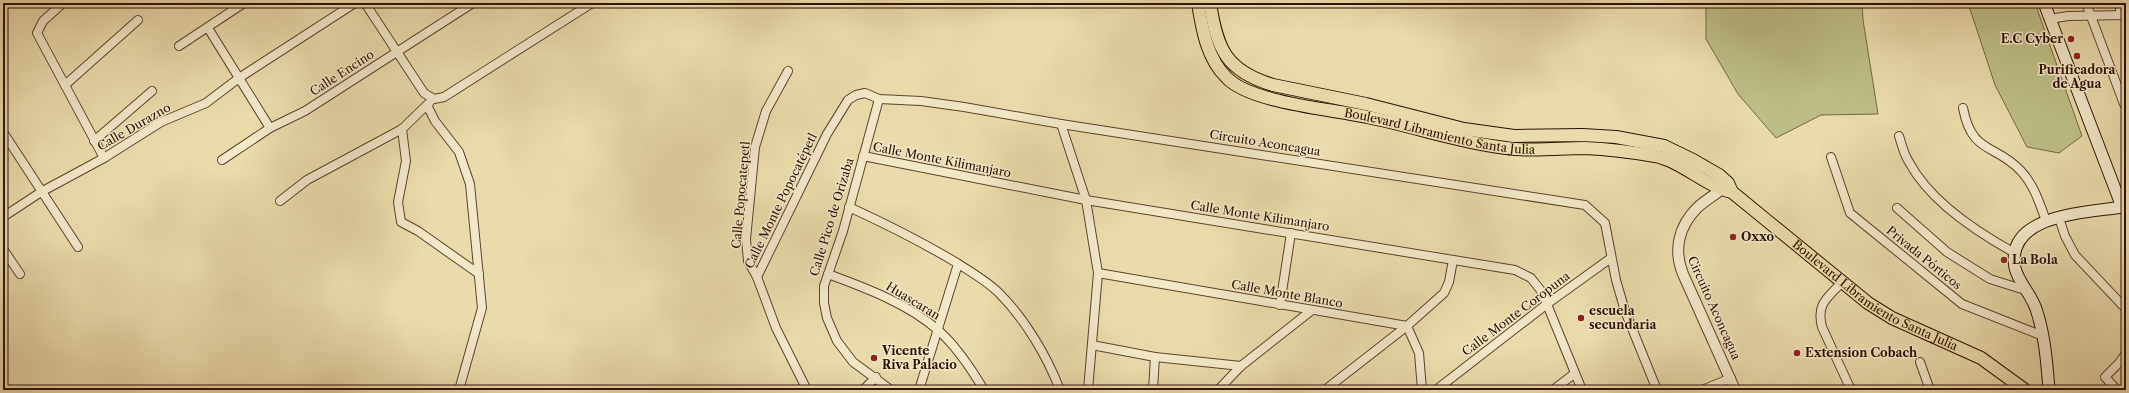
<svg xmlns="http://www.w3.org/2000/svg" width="2129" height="393" font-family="'Libre Caslon Text',serif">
	<rect width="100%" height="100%" fill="#e9dcaa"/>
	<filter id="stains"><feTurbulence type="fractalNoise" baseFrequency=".005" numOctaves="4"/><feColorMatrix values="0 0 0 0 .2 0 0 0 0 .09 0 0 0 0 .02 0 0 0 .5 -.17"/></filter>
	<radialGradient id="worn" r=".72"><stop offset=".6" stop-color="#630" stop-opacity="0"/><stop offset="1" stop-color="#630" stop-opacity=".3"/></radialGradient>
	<g fill="#bcbf84" stroke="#766843">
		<path d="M 1706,3 L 1862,3 L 1863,20 L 1878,114 L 1821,115 L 1776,138 L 1738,94 L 1706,39 Z"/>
		<path d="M 1979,3 L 2035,3 L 2082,136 L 2059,153 L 2027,147 L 1995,85 L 1969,6 Z"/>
	</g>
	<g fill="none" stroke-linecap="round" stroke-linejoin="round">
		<g stroke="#5e442c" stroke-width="10">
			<g id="minor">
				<path d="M 63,3 L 43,21 L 37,33 L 104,158"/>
				<path d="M 365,3 L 424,93 L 434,99 L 444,97 L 592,3"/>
				<path d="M 2086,3 L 2124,104"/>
				<path d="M 2119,3 L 2121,14"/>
				<path d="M 2050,19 L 2068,16 L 2126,15"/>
				<path d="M 208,28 L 270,128"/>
				<path d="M 179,46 L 244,3"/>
				<path d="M 788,71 L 766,111 L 755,147 L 746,239 L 748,261 L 757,277 L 776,328 L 807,390"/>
				<path d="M 65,85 L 138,20"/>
				<path d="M 879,99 L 843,231 L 824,286 L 824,303 L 827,318 L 837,341 L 853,362 L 891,390"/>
				<path d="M 427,105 L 435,121 L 459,152 L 470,184 L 482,308 L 459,390"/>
				<path d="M 1963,108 C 1972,155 1995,143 2021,171 C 2034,185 2040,204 2046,221"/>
				<path d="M 1061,124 L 1086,200 L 1098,273 L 1088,390"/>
				<path d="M 402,129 L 406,161 L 398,202 L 401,222 L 418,231 L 479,274"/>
				<path d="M 3,132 L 78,247"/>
				<path d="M 1899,136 C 1902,145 1904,155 1909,162 C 1929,200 1977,232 2013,252"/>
				<path d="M 94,141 L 152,91"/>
				<path d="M 863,156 L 1086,200 L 1515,270 L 1531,278 L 1542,292 L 1582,390"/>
				<path d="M 1831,157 L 1850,213 L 1962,304 L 2043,336"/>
				<path d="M 222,160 L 270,128 L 305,111 L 473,3"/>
				<path d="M 280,201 L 307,180 L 402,129 L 430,102"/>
				<path d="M 849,207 C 886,224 922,242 957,263 C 971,272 987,281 999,293 C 1025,319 1047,356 1060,390"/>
				<path d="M 1897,208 L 1947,252 L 1990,279 L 2025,290"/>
				<path d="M 3,217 L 41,192 L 104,158 L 161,122 L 206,103 L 239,78 L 355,3"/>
				<path d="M 2059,218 L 2065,236 L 2075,255 L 2126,309"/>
				<path d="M 3,249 L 20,274"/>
				<path d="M 1098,273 L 1407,326 L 1419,353 L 1422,390"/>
				<path d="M 828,274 C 866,288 909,304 939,331 C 956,346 972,370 984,390"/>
				<path d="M 757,277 L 827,134 L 848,100 L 856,95 L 865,93 L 879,99 L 921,101 L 964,107 L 1061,124 L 1585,205 L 1605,223 L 1616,280 L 1625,311 L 1657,390"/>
				<path d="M 1842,282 C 1828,298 1816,303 1822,327 L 1851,390"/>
				<path d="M 1280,305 L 1291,233"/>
				<path d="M 1092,345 L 1155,357 L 1241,366"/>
				<path d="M 1920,362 L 1930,390"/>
				<path d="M 863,390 L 876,377"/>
				<path d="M 919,390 L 958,264"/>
				<path d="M 1153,390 L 1155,357"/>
				<path d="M 1218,390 L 1241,366 L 1312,310"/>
				<path d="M 1325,390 L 1407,326 L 1444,293 L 1449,282 L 1453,260"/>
				<path d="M 1436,390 L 1547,304 L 1611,258"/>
				<path d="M 1553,390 L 1574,374"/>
				<path d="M 1702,390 L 1731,378"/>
				<path d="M 2117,390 L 2105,377 L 2119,363 L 2126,353"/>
			</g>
		</g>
		<g stroke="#5e442c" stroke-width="12">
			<path id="tertiary" d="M 1726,185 C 1718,194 1706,199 1697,208 C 1679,226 1673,250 1683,274 L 1735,390"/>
		</g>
		<g stroke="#2f1102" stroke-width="13">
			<path id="secondary" d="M 2044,3 L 2122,207 C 2086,213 2005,214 2015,268 C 2019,284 2033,296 2037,312 C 2045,337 2047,364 2049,390"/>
		</g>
		<g stroke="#2f1102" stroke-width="14">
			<g id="primary">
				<path id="s1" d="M 1198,3 C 1202,29 1207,59 1227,78 C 1251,103 1332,109 1367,117 C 1417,127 1464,144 1515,149 C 1539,151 1562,148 1585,148 C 1608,149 1632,152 1655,156 C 1683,162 1705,186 1732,192"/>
				<path id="s2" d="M 1210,3 C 1217,49 1226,71 1273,85 L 1366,104 L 1464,129 L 1514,136 L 1583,135 L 1616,137 L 1664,146 L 1693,160 L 1719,175 L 1728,183 L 1732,192 L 1868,303 L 1892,318 L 1981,358 L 2025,390"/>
			</g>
		</g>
		<use href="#minor" stroke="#f1e8c8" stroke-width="8"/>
		<use href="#tertiary" stroke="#f1e8c8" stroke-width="10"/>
		<use href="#secondary" stroke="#f1e8c8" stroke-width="11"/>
		<use href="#primary" stroke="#e9dcaa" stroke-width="12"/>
	</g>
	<g fill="#8f2418" stroke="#f1e8c8" stroke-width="1.5">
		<circle cx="2071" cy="39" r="4"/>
		<circle cx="2077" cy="56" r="4"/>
		<circle cx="1733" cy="237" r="4"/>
		<circle cx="2004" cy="260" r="4"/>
		<circle cx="1581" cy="318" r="4"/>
		<circle cx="1797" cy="353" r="4"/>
		<circle cx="874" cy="358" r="4"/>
	</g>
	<g text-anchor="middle" stroke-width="3" stroke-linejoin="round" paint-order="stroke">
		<g font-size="12" font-weight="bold" fill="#2f1102" stroke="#f1e8c8" text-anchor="start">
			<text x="2063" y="43" text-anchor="end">E.C Cyber</text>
			<text x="2077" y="74" text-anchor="middle">Purificadora<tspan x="2077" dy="14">de Agua</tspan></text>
			<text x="1741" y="241">Oxxo</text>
			<text x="2012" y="264">La Bola</text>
			<text x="1589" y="315">escuela<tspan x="1589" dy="14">secundaria</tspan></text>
			<text x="882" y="355">Vicente<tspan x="882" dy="14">Riva Palacio</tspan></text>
			<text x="1805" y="357">Extension Cobach</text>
		</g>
		<g font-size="12" fill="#2f1102" stroke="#f1e8c8">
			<text transform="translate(342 73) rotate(-33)" y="4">Calle Encino</text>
			<text transform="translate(134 127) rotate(-30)" y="4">Calle Durazno</text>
			<text dy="4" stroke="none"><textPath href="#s1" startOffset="303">Boulevard Libramiento Santa Julia</textPath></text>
			<text transform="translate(1265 143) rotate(9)" y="4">Circuito Aconcagua</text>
			<text transform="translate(942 160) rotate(11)" y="4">Calle Monte Kilimanjaro</text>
			<text transform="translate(741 195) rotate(-85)" y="4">Calle Popocatepetl</text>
			<text transform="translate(781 201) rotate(-64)" y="4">Calle Monte Popocatépetl</text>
			<text transform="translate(1260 216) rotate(9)" y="4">Calle Monte Kilimanjaro</text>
			<text transform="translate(832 217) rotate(-73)" y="4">Calle Pico de Orizaba</text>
			<text transform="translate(1924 258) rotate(39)" y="4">Privada Pórticos</text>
			<text transform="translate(1287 294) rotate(10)" y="4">Calle Monte Blanco</text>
			<text dy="4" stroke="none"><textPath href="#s2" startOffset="771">Boulevard Libramiento Santa Julia</textPath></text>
			<text transform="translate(913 301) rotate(31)" y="4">Huascaran</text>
			<text transform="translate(1714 308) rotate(66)" y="4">Circuito Aconcagua</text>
			<text transform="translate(1516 314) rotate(-37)" y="4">Calle Monte Coropuna</text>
		</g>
	</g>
	<rect width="2129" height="393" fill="none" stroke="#e9dcaa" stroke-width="16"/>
	<rect x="4" y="4" width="2121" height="385" fill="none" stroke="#2f1102" stroke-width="2"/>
	<rect x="8" y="8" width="2113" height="377" fill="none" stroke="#2f1102"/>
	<rect width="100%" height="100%" filter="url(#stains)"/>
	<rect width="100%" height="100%" fill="url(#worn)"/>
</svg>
